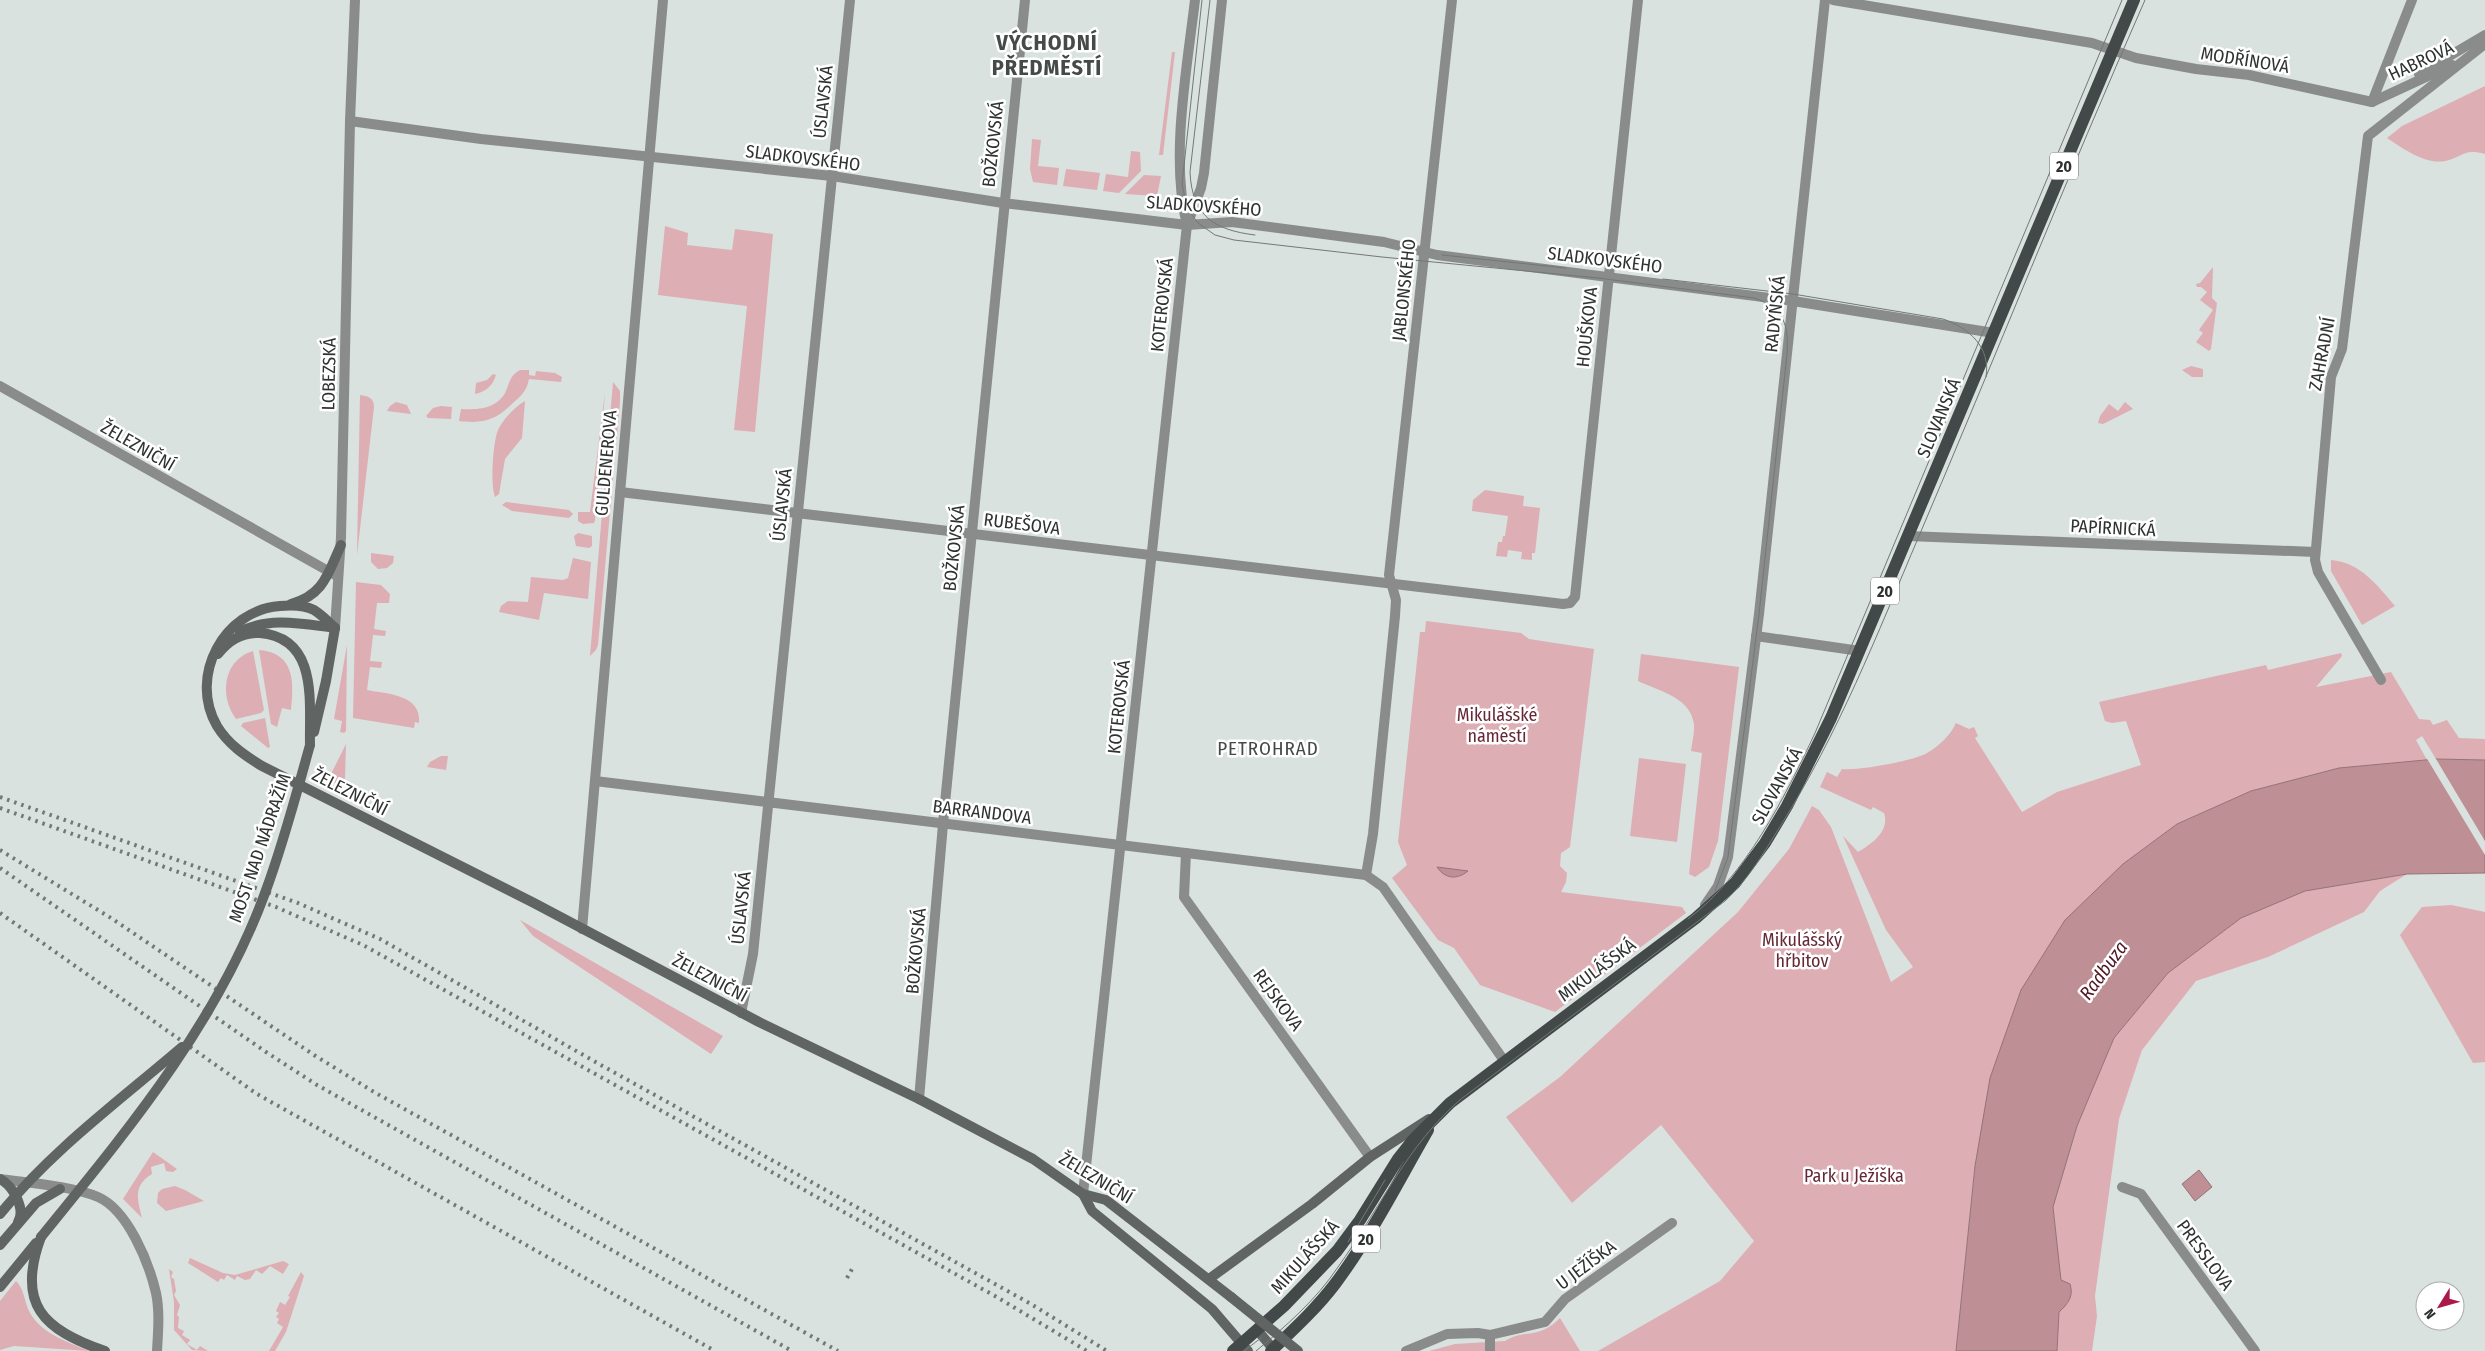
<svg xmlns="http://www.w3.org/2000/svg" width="2485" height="1351" font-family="'Fira Sans Condensed',sans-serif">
	<rect width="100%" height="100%" fill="#d9e2df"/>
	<g fill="#ddaeb4">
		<path d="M 1172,52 L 1175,52 L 1163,155 L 1159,155 Z"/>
		<path d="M 2485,86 L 2485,154 C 2463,148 2464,157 2445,161 C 2426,165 2402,148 2387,138 L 2402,126 Z"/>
		<path d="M 1032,139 L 1041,140 L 1038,166 L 1059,168 L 1057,185 L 1033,182 L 1030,169 Z"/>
		<path d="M 1131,151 L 1140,152 L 1141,171 L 1119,193 L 1103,191 L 1106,174 L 1128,177 Z"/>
		<path d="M 1066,169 L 1100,173 L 1097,190 L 1063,186 Z"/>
		<path d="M 1144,175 L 1161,176 L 1157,196 L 1125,194 Z"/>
		<path d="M 665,226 L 688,233 L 687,245 L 732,250 L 735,229 L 773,234 L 755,432 L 734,430 L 747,306 L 658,295 Z"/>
		<path d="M 2213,267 L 2212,298 L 2217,303 L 2211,349 L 2209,351 L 2196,342 L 2203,333 L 2199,330 L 2213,310 L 2200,300 L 2207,292 L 2201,287 L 2197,287 L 2196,284 L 2200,283 Z"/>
		<path d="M 2191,366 L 2203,369 L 2203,377 L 2192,377 L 2182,370 Z"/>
		<path d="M 520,370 L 529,370 L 529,375 L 535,376 L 536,371 L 555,373 L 562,377 L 561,382 L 529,379 C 527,390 522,395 514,402 C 496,420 485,424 459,421 L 461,409 C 477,410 496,409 505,393 C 510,383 509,376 520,370 Z"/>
		<path d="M 493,374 L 496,375 C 493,385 486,392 475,394 L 476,383 L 487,380 Z"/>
		<path d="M 613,382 L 620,391 L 620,402 L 598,645 L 596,650 L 590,656 Z"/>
		<path d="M 605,392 L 595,520 L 594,523 L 583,524 L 578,521 L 578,512 L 590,512 Z"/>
		<path d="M 360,395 C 368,396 374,398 374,407 L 357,555 Z"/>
		<path d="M 525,401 L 522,438 L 505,459 L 499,494 L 495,497 C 490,484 493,442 498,430 C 503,419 516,406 525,401 Z"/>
		<path d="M 396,402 L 407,405 L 411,414 L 387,411 L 390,406 Z"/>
		<path d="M 2125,402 L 2133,409 L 2103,424 L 2098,423 L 2100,416 L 2109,404 L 2118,411 Z"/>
		<path d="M 441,406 L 452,407 L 451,419 L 428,418 L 426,416 L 433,408 Z"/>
		<path d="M 1485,490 L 1524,496 L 1523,506 L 1540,508 L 1535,553 L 1532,553 L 1532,560 L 1521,559 L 1522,552 L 1508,550 L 1507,557 L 1496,556 L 1498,542 L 1502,542 L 1503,536 L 1505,536 L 1508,516 L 1472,511 L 1473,500 Z"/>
		<path d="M 506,502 L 569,510 L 573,514 L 569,518 L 512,511 L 502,505 Z"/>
		<path d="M 578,533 L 592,536 L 592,546 L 589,548 L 576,546 L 574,536 Z"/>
		<path d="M 371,553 L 394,556 L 393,563 L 387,568 L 378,569 L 371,562 Z"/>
		<path d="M 573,558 L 591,562 L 588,599 L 544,593 L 539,620 L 499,612 L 501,606 L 508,601 L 528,602 L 531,577 L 563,580 L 568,578 Z"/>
		<path d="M 2331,560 C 2360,562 2378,586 2395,606 L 2362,625 L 2331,571 Z"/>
		<path d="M 356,582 L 381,585 L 390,594 L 389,603 L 377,603 L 374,629 L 386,631 L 385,636 L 373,635 L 370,661 L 382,662 L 381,668 L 370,667 L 367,690 C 386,694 422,694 419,723 L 415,722 L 414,728 L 353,718 Z"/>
		<path d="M 1426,621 L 1521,633 L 1529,639 L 1594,649 L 1570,847 L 1561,853 L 1560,866 L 1567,873 L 1566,882 L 1561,892 L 1682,907 L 1686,913 L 1555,1012 L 1480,985 L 1454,948 L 1438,940 L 1392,878 L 1407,865 L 1398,842 L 1420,632 L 1425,632 Z"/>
		<path d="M 347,645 L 346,731 L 344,733 L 340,732 L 342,721 L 334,719 Z"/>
		<path d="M 259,650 C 295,653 294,682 291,710 L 282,708 L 277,727 L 271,724 Z"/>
		<path d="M 253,651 L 264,710 L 261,713 L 236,719 C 219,696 223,660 253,651 Z"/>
		<path d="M 2341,653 L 2342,656 L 2316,687 L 2391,672 L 2419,719 L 2430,720 L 2433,725 L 2447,720 L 2459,738 L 2485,739 L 2485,760 L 2436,759 L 2422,736 L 2416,740 L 2427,760 L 2339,768 L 2251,791 L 2177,824 L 2123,864 L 1975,1166 L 1956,1351 L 1598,1351 L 1720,1281 L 1754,1241 L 1661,1125 L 1572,1203 L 1506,1117 L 1560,1077 L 1738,912 L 1789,849 L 1812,806 L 1819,810 L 1831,827 L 1891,982 L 1913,967 L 1886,930 L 1843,836 L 1858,852 C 1872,844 1890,831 1884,813 L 1873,807 L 1871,810 L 1820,787 L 1827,772 L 1837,777 L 1842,769 C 1857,771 1914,761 1927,753 C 1939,746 1950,736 1956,723 L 1969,729 L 1974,727 L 1978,736 L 1975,738 L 2022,812 L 2057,792 L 2141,765 L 2126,721 L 2112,723 L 2105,721 L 2099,702 L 2266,665 L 2268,670 Z"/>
		<path d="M 1641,654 L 1739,667 L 1718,841 L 1709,867 L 1695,877 L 1689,874 L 1702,753 L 1691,751 C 1692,741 1696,729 1693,720 C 1688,697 1657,690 1638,681 Z"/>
		<path d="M 265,718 L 270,747 L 268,748 L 241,726 L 243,723 Z"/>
		<path d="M 346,744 L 345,778 L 342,783 L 338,784 L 328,780 Z"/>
		<path d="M 441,756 L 448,756 L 446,770 L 427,767 L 430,762 Z"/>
		<path d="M 1639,758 L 1686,764 L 1677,842 L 1630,836 Z"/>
		<path d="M 2407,874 L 2380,891 L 2364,912 L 2268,957 L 2196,981 L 2142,1050 L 2119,1119 L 2095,1296 L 2097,1316 L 2092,1351 L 2057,1351 L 2059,1312 L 2068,1303 L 2061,1280 L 2053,1207 L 2077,1126 L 2114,1038 L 2168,973 L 2241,918 L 2305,891 Z"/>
		<path d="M 2451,905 L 2485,912 L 2485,1062 L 2473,1063 L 2400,935 L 2422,907 Z"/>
		<path d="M 520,920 L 723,1036 L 711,1054 L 533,936 Z"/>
		<path d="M 153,1152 L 177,1169 L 173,1172 L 166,1171 L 164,1163 L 151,1167 L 152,1174 C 132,1186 138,1200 142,1218 L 123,1199 Z"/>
		<path d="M 175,1186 L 185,1190 L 204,1201 L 166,1211 L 157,1203 L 158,1193 L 162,1189 Z"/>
		<path d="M 190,1258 L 223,1273 L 235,1275 L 283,1261 L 289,1264 L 283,1274 L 270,1266 L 262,1274 L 256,1270 L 250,1279 L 245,1280 L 237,1276 L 235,1280 L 227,1275 L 224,1280 L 221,1278 L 218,1282 L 188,1263 Z"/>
		<path d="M 169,1269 L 173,1272 L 171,1277 L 174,1279 L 176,1291 L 174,1295 L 180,1305 L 177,1315 L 179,1317 L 178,1328 L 184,1331 L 182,1335 L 190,1340 L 187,1344 L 197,1350 L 200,1346 L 208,1351 L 192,1350 L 174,1330 L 174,1302 Z"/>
		<path d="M 301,1272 L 304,1276 L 286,1332 L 275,1351 L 269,1351 L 283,1327 L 277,1323 L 279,1319 L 276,1317 L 279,1313 L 276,1311 L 280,1302 L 285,1305 L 290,1297 L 288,1296 Z"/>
		<path d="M 16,1281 C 25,1290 24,1302 30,1313 C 42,1334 68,1342 89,1351 L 14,1346 L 0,1350 L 0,1301 Z"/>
		<path d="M 1560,1318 L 1580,1351 L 1429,1351 L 1455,1344 L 1505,1341 C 1525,1328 1537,1341 1560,1318 Z"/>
	</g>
	<g fill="#bf8f96" stroke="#947378">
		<path d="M 2436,759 L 2485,760 L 2485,873 L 2407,874 L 2305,891 L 2241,918 L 2168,973 L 2114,1038 L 2077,1126 L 2053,1207 L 2061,1280 L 2070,1284 C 2074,1296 2068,1304 2059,1312 L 2057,1351 L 1956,1351 L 1975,1166 L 1990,1078 L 2021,990 L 2065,920 L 2123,864 L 2177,824 L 2251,791 L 2339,768 Z"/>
		<path d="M 1437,867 L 1468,871 C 1457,880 1445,879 1437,867 Z"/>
		<path d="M 2199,1170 L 2212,1187 L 2195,1201 L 2182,1184 Z"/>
	</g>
	<path fill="#d9e2df" d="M 2426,757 L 2434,757 L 2436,759 L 2485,841 L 2485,855 Z"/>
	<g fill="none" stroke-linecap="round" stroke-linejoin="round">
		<g stroke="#898c8b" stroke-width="10">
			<path d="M 1833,0 L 2092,43 L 2136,58 L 2196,69 L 2249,75 L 2372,102 L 2452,65"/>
			<path d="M 2419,74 L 2485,35"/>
			<path d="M 2375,100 L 2372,102 L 2412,0"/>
			<path d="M 350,121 L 481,139 L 832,176 L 1003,203 L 1187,225 L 1232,222 L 1384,242 L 1437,255 L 1793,301 L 1994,333"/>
			<path d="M 0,386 L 337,576"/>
			<path d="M 620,492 L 1563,604 L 1570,603 L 1575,597 L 1638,0"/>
			<path d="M 1908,536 L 2315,552"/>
			<path d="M 1756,636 L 1860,651"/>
			<path d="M 2381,680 L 2318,572 L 2315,560 L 2331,377 L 2342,349 L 2368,136 L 2485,44"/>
			<path d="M 595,781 L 1366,875 L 1383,887 L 1505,1062"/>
			<path d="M 1186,853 L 1184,897 L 1370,1157"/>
			<path d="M 1366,875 L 1373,834 L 1395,616 L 1396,600 L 1389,575 L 1452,0"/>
			<path d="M 1705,905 L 1718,886 L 1728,857 L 1759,614 L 1825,0"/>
			<path d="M 582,929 L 663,0"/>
			<path d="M 741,1013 L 753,954 L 850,0"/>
			<path d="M 919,1099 L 944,813 L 1025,0"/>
			<path d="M 0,1179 C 29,1183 72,1186 98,1197 C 128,1210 149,1263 156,1293 C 160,1312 158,1332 157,1351"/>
			<path d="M 2122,1187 L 2141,1194 L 2255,1351"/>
			<path d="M 1490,1335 L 1490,1351"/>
			<path d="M 1406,1351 L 1447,1334 L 1478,1333 L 1490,1335 L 1545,1322 L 1565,1299 L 1672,1223"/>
		</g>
		<g stroke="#898c8b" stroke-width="10">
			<path d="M 1187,225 C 1170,159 1187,68 1195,0"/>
			<path d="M 335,628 L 341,537 L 350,121 L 355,0"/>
			<path d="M 1083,1194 L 1187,225 L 1201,188 L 1204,173 L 1222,0"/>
		</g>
		<g stroke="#606563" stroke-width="10">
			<path d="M 291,604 C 324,595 328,573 341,545"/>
			<path d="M 335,628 C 328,621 322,615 314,610 C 304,605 291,605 280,606 C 224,610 188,676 217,726 C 228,744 244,755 262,766 L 534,903 L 759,1022 L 919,1099 L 1033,1159 L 1083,1194 L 1106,1200 L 1231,1297"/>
			<path d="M 240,632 C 270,616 303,624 335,628"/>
			<path d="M 218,654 C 228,641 242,632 260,633 C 319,638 309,703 310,745"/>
			<path d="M 314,732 L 326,681 L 335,628"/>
			<path d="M 0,1179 C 13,1186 26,1209 18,1222"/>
			<path d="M 1083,1194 L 1092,1211 L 1212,1309 L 1248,1351"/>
			<path d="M 41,1237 C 16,1304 43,1330 105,1351"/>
			<path d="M 0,1245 L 36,1203 L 60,1189"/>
			<path d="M 1209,1279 L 1312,1204 L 1370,1157 L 1429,1119"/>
			<path d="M 0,1287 L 36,1243"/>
			<path d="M 1258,1331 L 1275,1351"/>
		</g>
		<g stroke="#434948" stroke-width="12">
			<path d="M 1233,1351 L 1284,1306 L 1337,1251 L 1360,1220 L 1398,1159 L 1413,1140 L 1450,1103 L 1696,918 L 1735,883 L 1765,843 L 1787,806 L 1831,718 L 2134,0"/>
			<path d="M 1271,1351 C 1293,1330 1316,1309 1335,1284 C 1371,1236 1398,1182 1428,1130"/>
		</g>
		<g stroke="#727876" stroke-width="1">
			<path d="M 1202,0 L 1182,184 L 1187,208 L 1198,223 L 1215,235 L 1234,240 L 1382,257 L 1598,278 L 1754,298 C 1784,308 1789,325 1787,354 L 1759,614 L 1728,857 L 1715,891"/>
			<path d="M 1210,0 L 1190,172 C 1192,216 1214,230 1255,235"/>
			<path d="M 1442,255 L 1566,268"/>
			<path d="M 1663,279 L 1793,294 L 1943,319 C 1969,328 1991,347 1986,377"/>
			<path d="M 1688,919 C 1745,877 1785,797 1815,733 L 2122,0"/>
			<path d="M 1348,1242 L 1385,1180"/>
			<path d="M 1244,1351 L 1261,1338"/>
			<path d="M 1256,1351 C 1286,1326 1316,1300 1338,1267 C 1379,1210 1407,1145 1461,1099 L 1725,901 C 1749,879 1764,852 1781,825 C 1838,734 1877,635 1919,536 C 1995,358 2067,177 2145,0"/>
		</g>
		<g stroke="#727876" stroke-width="4" stroke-dasharray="2.5 5" stroke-linecap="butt">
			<path d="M 0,797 L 298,903 L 380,939 L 599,1064 L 1031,1304 L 1107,1351"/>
			<path d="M 0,808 L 276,907 L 363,945 L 995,1296 L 1087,1351"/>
			<path d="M 0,850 L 111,918 L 314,1055 L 374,1092 L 838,1351"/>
			<path d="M 0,868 L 266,1052 L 317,1085 L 792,1351"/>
			<path d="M 0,913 L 257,1094 L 715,1351"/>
			<path d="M 847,1278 L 852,1269"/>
		</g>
		<g stroke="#606563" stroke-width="10">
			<path d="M 0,1214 C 52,1150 119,1101 182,1047"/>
			<path d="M 41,1237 C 127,1131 217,1024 265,893 C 283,845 296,795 310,745"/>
			<path d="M 1231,1297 L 1298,1351"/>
		</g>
	</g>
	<g text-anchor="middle" stroke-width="5" stroke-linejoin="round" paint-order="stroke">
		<g fill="#fff" stroke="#6d706f" stroke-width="1">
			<rect x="2050" y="152.5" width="28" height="27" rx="4"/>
			<rect x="1871" y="577.5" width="28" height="27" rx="4"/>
			<rect x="1352" y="1225.5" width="28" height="27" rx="4"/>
		</g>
		<g font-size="16" font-weight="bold" fill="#2e3231">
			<text x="2064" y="172">20</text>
			<text x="1885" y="597">20</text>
			<text x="1366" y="1245">20</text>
		</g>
		<g font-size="18" fill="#2e3231" stroke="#fff">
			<text transform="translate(2245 60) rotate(9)" y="6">MODŘÍNOVÁ</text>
			<text transform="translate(2421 61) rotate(-25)" y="6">HABROVÁ</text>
			<text transform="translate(823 102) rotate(-84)" y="6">ÚSLAVSKÁ</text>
			<text transform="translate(993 144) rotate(-84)" y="6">BOŽKOVSKÁ</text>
			<text transform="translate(803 158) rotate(7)" y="6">SLADKOVSKÉHO</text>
			<text transform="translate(1204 206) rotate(4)" y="6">SLADKOVSKÉHO</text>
			<text transform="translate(1605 260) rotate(7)" y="6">SLADKOVSKÉHO</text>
			<text transform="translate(1404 290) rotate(-84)" y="6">JABLONSKÉHO</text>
			<text transform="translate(1162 305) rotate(-84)" y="6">KOTEROVSKÁ</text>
			<text transform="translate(1775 314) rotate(-84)" y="6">RADYŇSKÁ</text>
			<text transform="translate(1587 327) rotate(-84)" y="6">HOUŠKOVA</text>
			<text transform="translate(2322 354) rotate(-79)" y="6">ZAHRADNÍ</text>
			<text transform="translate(329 374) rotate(-89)" y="6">LOBEZSKÁ</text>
			<text transform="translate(1939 418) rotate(-67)" y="6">SLOVANSKÁ</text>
			<text transform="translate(138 446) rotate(30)" y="6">ŽELEZNIČNÍ</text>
			<text transform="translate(606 463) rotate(-85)" y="6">GULDENEROVA</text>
			<text transform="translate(782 505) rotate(-84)" y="6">ÚSLAVSKÁ</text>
			<text transform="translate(1022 524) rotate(7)" y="6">RUBEŠOVA</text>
			<text transform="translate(2113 528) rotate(3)" y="6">PAPÍRNICKÁ</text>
			<text transform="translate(954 548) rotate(-84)" y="6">BOŽKOVSKÁ</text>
			<text transform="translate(1119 707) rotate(-84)" y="6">KOTEROVSKÁ</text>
			<text transform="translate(1777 786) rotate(-61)" y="6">SLOVANSKÁ</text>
			<text transform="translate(350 792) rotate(27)" y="6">ŽELEZNIČNÍ</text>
			<text transform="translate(982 812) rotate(7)" y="6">BARRANDOVA</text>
			<text transform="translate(260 848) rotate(-71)" y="6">MOST NAD NÁDRAŽÍM</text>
			<text transform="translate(741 908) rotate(-84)" y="6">ÚSLAVSKÁ</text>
			<text transform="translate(916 951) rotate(-85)" y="6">BOŽKOVSKÁ</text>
			<text transform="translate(1597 970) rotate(-37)" y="6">MIKULÁŠSKÁ</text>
			<text transform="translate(710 978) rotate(28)" y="6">ŽELEZNIČNÍ</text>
			<text transform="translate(1278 1000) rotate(54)" y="6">REJSKOVA</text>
			<text transform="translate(1096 1178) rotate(31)" y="6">ŽELEZNIČNÍ</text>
			<text transform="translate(2205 1255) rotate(54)" y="6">PRESSLOVA</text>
			<text transform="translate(1305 1257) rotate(-48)" y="6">MIKULÁŠSKÁ</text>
			<text transform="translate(1586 1265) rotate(-37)" y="6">U JEŽÍŠKA</text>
		</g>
		<g font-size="18" fill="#652935" stroke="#fff">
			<text x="1497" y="721">Mikulášské<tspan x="1497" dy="21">náměstí</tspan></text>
			<text x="1802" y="946">Mikulášský<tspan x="1802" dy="21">hřbitov</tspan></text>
			<text x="1854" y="1182">Park u Ježíška</text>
		</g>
		<g font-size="19" letter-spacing="1" fill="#434a48" stroke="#fff">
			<text x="1268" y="755">PETROHRAD</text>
		</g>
		<g font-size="19" font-style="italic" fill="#4f1523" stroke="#fff">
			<text transform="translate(2103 970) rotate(-54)" y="7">Radbuza</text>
		</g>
		<g font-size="22" font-weight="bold" letter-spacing="1" fill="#434a48" stroke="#fff">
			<text x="1047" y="50">VÝCHODNÍ<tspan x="1047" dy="25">PŘEDMĚSTÍ</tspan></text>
		</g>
	</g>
	<g transform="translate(2440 1306) rotate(233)"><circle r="24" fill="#ffffff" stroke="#abadad"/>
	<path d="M0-4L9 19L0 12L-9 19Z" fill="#ac1949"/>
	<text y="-8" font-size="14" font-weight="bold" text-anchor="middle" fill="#2e3231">N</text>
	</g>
</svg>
